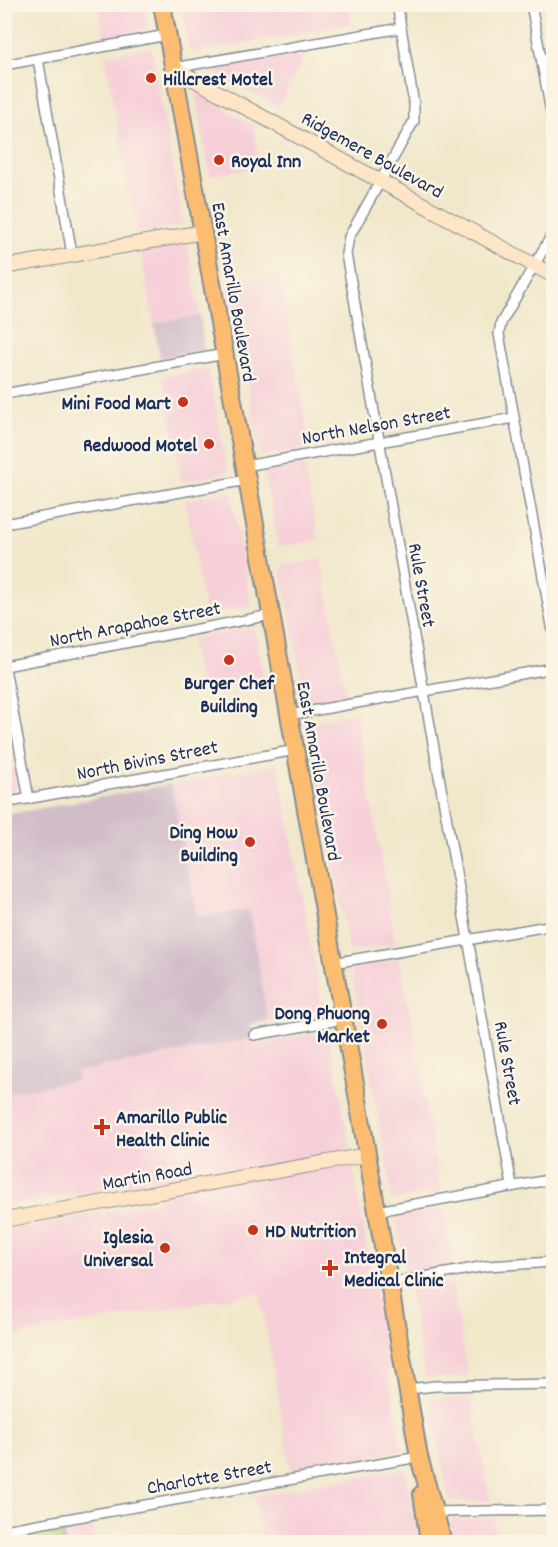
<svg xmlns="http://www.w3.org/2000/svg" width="558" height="1547" font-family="Dekko,sans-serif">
	<rect width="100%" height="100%" fill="#fcf5e5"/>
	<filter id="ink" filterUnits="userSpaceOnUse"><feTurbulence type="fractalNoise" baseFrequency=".0167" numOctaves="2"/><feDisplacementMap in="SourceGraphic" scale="12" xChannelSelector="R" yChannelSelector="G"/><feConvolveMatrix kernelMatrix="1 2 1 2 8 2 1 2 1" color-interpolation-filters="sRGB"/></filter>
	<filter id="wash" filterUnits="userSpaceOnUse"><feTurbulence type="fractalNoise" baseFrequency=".008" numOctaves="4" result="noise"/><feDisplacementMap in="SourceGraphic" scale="24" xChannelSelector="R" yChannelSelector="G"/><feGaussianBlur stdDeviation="1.35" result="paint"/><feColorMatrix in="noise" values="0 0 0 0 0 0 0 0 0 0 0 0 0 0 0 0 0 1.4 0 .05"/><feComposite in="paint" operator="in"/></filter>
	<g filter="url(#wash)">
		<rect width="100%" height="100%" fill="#f1e8cc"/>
		<g fill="#f6cfd8">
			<path d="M 98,5 L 144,5 L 148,27 L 104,38 Z"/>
			<path d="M 181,5 L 348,5 L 352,24 L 190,53 Z"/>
			<path d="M 151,47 L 183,222 L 181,225 L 137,233 L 105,55 Z"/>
			<path d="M 295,55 L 303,59 L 278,107 L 210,70 Z"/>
			<path d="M 195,91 L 253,125 L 260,167 L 210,176 Z"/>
			<path d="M 187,242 L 200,315 L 154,324 L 140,250 Z"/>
			<path d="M 279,275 L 310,447 L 261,456 L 229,284 Z"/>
			<path d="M 208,368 L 228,473 L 182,482 L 162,376 Z"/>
			<path d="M 304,463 L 318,540 L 278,547 L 264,471 Z"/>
			<path d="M 231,492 L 251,606 L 205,614 L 185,500 Z"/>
			<path d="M 321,559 L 346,696 L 306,704 L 281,566 Z"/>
			<path d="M 254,627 L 265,678 L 200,690 L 191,639 Z"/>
			<path d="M 356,713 L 396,943 L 349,952 L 308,722 Z"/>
			<path d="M 4,717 L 17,786 L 13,791 L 5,793 Z"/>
			<path d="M 275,765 L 279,770 L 323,1011 L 268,1021 L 249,909 L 197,918 L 171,784 Z"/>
			<path d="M 400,959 L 441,1192 L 393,1200 L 352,974 L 354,967 Z"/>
			<path d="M 324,1031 L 327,1032 L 340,1092 L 402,1450 L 291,1471 L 260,1294 L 257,1293 L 5,1337 L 5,1230 L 158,1202 L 154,1180 L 5,1206 L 5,1093 L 76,1080 L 75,1072 L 253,1038 L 255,1045 Z"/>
			<path d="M 443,1208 L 454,1267 L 406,1276 L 396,1217 Z"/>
			<path d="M 452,1281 L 468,1377 L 425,1378 L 409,1289 Z"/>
			<path d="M 430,1398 L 471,1398 L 490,1501 L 449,1501 Z"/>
			<path d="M 403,1469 L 406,1472 L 419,1542 L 263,1542 L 254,1496 Z"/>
			<path d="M 494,1519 L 498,1542 L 454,1542 L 450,1520 Z"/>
			<path d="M 92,1525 L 95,1542 L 5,1542 L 5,1541 Z"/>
		</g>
		<g fill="#d1bdca">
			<path d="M 200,315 L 204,350 L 160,358 L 154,324 Z"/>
			<path d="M 171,784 L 197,918 L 249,909 L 268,1021 L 251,1024 L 253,1038 L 76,1072 L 77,1080 L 5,1093 L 5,815 Z"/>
		</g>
		<path fill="#a9c971" stroke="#627c68" stroke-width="1.5" d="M 62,1531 L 64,1542 L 5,1542 L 5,1541 Z"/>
	</g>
	<g filter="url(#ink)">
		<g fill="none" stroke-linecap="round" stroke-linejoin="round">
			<g stroke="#868c95" stroke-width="12">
				<g id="street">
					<path d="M 397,4 L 414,104 L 414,121 L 349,237 L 346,254 L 512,1186"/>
					<path d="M 531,4 L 554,128"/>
					<path d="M 38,59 L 72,254"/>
					<path d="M 4,65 L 167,35"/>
					<path d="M 173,68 L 401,28"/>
					<path d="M 554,231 L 501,323 L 499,334 L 554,637"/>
					<path d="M 4,394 L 225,354"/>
					<path d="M 245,466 L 514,418"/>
					<path d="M 4,524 L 247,480"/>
					<path d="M 4,663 L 29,799"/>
					<path d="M 5,666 L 271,615"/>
					<path d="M 289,715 L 554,668"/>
					<path d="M 4,803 L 296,750"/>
					<path d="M 333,963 L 554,925"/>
					<path d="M 254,1035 L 344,1019"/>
					<path d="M 377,1211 L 554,1179"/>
					<path d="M 390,1283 L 486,1266 L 554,1262"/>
					<path d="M 408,1389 L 435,1386 L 554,1384"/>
					<path d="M 433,1512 L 554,1510"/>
					<path d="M 4,1530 L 419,1457"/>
				</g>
			</g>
			<g stroke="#868c95" stroke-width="16">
				<g id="secondary">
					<path d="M 173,68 L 554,276"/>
					<path d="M 4,267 L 203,232"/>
					<path d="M 4,1220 L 367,1155"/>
				</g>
			</g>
			<g stroke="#868c95" stroke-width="20">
				<g id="highway">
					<path d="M 162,4 L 356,1089 L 419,1457 L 443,1542"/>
					<path d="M 422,1494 L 429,1542"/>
				</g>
			</g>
			<use href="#street" stroke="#fff" stroke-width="9"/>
			<use href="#secondary" stroke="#fee5c5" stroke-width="14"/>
			<use href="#highway" stroke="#fcbd6f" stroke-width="16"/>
		</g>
	</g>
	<g fill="#c8321e" stroke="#fcf5e5" stroke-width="2">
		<circle cx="151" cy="78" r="6"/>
		<circle cx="219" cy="160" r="6"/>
		<circle cx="183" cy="402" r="6"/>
		<circle cx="209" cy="444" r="6"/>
		<circle cx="229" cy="660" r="6"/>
		<circle cx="250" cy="842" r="6"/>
		<circle cx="382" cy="1024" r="6"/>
		<path d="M99 1118h6v6h6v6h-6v6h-6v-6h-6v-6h6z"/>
		<circle cx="253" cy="1230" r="6"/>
		<circle cx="165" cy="1248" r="6"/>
		<path d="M327 1259h6v6h6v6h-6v6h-6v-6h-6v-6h6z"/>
	</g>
	<g text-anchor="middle" stroke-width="5" stroke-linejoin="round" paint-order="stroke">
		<g font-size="20" font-weight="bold" fill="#1b2f5e" stroke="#fcf5e5" text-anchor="start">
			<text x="163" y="85">Hillcrest Motel</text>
			<text x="231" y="167">Royal Inn</text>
			<text x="171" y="409" text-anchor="end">Mini Food Mart</text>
			<text x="197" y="451" text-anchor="end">Redwood Motel</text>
			<text x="229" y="689" text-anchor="middle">Burger Chef<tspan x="229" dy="23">Building</tspan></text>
			<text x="238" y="838" text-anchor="end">Ding How<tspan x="238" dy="23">Building</tspan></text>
			<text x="370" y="1019" text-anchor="end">Dong Phuong<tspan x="370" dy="23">Market</tspan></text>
			<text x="116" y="1123">Amarillo Public<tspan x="116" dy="23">Health Clinic</tspan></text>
			<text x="265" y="1237">HD Nutrition</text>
			<text x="153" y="1243" text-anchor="end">Iglesia<tspan x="153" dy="23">Universal</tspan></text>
			<text x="344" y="1263">Integral<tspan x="344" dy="23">Medical Clinic</tspan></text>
		</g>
		<g font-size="20" fill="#1b2f5e" stroke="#fcf5e5">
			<text transform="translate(373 154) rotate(29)" y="7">Ridgemere Boulevard</text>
			<text transform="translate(235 292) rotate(80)" y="7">East Amarillo Boulevard</text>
			<text transform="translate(376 424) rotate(-10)" y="7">North Nelson Street</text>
			<text transform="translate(423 585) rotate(80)" y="7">Rule Street</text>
			<text transform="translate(135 623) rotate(-11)" y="7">North Arapahoe Street</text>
			<text transform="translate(147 759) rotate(-11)" y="7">North Bivins Street</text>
			<text transform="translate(320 771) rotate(80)" y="7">East Amarillo Boulevard</text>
			<text transform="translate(509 1063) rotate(80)" y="7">Rule Street</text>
			<text transform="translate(147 1175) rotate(-10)" y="7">Martin Road</text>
			<text transform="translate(209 1476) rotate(-10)" y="7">Charlotte Street</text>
		</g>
	</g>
	<rect width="558" height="1547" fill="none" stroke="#fcf5e5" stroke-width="24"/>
</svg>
